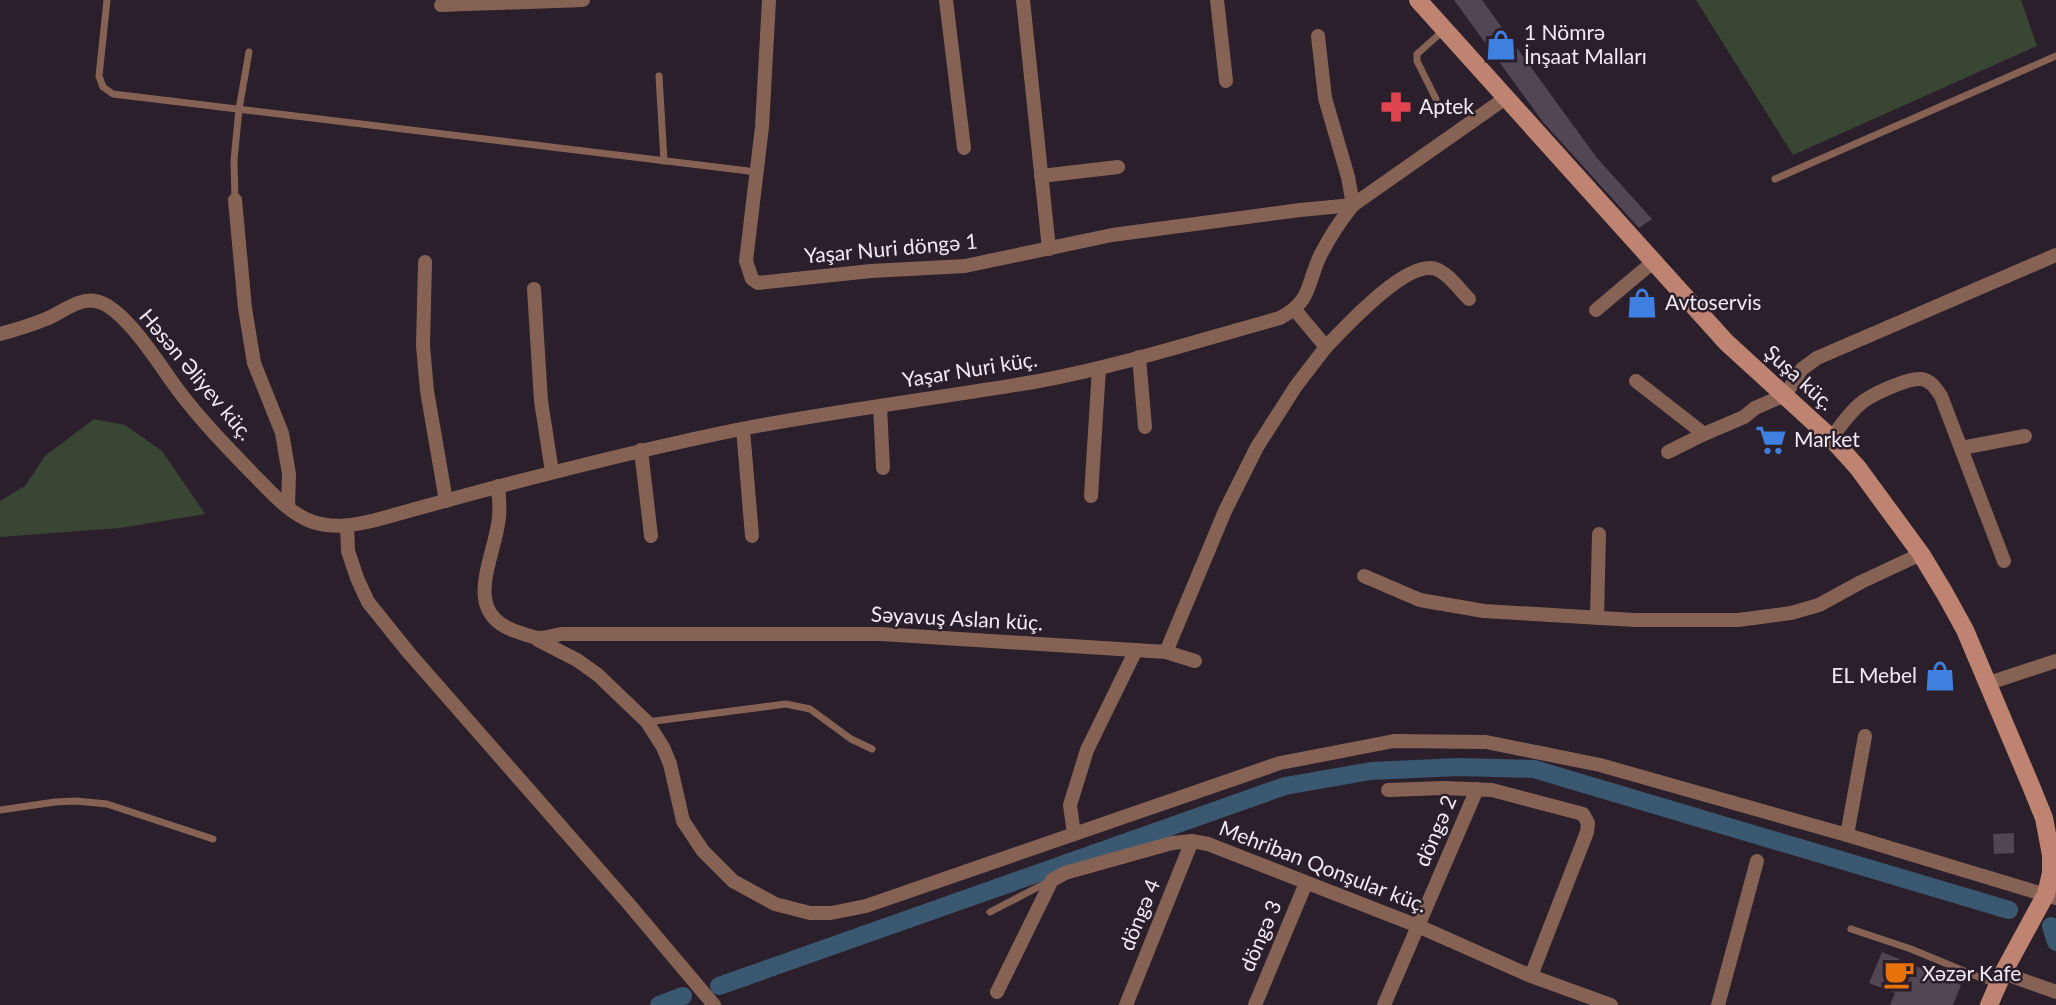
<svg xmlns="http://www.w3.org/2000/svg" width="2056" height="1005" font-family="Lato,sans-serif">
	<rect width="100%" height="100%" fill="#2a1f2b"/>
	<g fill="#394633">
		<path d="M 1696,0 L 2021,0 L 2037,46 L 1793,155 Z"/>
		<path d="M 94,419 L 125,425 L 162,451 L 205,514 L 120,528 L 0,537 L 0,501 L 25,486 L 45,456 Z"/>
	</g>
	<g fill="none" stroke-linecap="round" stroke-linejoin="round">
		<g stroke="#3b5871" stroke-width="18">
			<path d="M 2051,926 L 2056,942"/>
			<path d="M 719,986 L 1285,786 L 1371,771 L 1458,767 L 1534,769 L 2009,910"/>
			<path d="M 659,1005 L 683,996"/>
		</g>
	</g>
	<g fill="#524654">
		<path d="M 1454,0 L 1482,0 L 1597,158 L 1652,219 L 1639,228 L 1543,122 Z"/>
		<path d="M 2014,833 L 2014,853 L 1994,854 L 1993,834 Z"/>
		<path d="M 1882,952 L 1961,985 L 1953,1005 L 1890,1005 L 1895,993 L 1869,983 Z"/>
	</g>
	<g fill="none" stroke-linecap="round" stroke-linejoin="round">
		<g stroke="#866255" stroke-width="7">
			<path d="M 107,0 L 99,76 L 103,87 L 113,94 L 757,172"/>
			<path d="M 659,76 L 664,161"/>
			<path d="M 1436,99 L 1417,61 L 1417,54 L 1444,30"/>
			<path d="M 1775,179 L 2056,56"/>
			<path d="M 235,200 L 234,160 L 239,109 L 249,52"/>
			<path d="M 647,722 L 786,704 L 810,709 L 851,739 L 872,749"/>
			<path d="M 0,810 L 55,802 L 76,801 L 107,804 L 213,839"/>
			<path d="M 990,912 L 1048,882"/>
			<path d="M 1851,929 L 1911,949 L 1998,985"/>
		</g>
		<g stroke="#866255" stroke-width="14">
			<path d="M 769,0 L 762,127 L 746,261 L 752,279 L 758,283 L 871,271 L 965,266 L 1112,235 L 1300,210 L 1353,205 L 1348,177 L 1325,98 L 1318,36"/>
			<path d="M 946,0 L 964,148"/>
			<path d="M 1023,0 L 1049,249"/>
			<path d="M 1217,0 L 1226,81"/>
			<path d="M 441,5 L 583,0"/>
			<path d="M 1041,176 L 1118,167"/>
			<path d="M 235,200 L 245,308 L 254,363 L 282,433 L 289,474 L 288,507"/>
			<path d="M 425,262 L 423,346 L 427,391 L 446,501"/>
			<path d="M 534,289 L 541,401 L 552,472"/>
			<path d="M 1596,310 L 1653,262"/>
			<path d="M 0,334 C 15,330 31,325 46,319 C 61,313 78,298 95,301 C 120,304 154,356 168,376 C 192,411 221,441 251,472 C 269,490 289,514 313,522 C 335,529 355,525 376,520 C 497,486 618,454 741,429 C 840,410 940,398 1039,381 C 1120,366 1200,340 1280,318 C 1312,301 1306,286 1320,256 C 1329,238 1340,221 1353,205 L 1507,97"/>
			<path d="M 1326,347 C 1345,327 1407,259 1436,269 C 1449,274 1459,289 1469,299"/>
			<path d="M 1139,357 L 1145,427"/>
			<path d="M 1636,381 L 1704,434 L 1744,417 L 1755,408 L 1785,395 L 1802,369 L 1817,358 L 2056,255"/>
			<path d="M 880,406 L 883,468"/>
			<path d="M 743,429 L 752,536"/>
			<path d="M 1831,438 C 1840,427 1849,413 1860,404 C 1870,395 1907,378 1921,379 C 1931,380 1936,389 1941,396 L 2004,561"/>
			<path d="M 1961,448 L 2025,436"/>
			<path d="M 641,450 L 651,536"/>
			<path d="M 1668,452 L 1704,434"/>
			<path d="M 498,486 C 499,499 501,511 498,524 C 492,563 463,613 515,631 C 538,639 537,640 561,634 L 881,634 L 1166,652 L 1225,511 L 1257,447 L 1296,386 L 1326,347 L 1295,310"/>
			<path d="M 1091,496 L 1099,368"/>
			<path d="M 347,526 L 348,551 L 357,578 L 368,602 L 409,653 L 628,903 L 714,1005"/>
			<path d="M 1364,576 L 1420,600 L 1484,611 L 1635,620 L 1738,620 L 1791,613 L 1819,605 L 1861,582 L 1921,554"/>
			<path d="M 1597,618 L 1599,534"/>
			<path d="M 538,640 L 577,660 L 598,675 L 647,722 L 663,747 L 670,764 L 683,821 L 703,851 L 733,881 L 775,904 L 810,913 L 831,913 L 866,906 L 1280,763 L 1394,741 L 1486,742 L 1600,765 L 1847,835 L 2056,898"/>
			<path d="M 1166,652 L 1195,661"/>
			<path d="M 1989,683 L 2056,661"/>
			<path d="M 1388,790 L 1444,788 L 1492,790 L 1583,814 L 1588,823 L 1587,832 L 1531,976"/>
			<path d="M 1074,834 L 1070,805 L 1087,750 L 1136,650"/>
			<path d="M 1847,835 L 1865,736"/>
			<path d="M 2003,973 L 2056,992"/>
			<path d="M 997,992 L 1052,880 L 1065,873 L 1172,843 L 1192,841 L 1208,844 L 1418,926 L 1531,976 L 1611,1005"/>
			<path d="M 1126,1005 L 1192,841"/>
			<path d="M 1255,1005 L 1306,883"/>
			<path d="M 1384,1005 L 1477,789"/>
			<path d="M 1718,1005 L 1757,861"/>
		</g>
		<path stroke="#bf8471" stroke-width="18" d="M 1418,0 L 1726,342 L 1831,438 L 1858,468 L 1921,554 L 1944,592 L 1965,630 L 2031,786 L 2044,818 L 2051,855 L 2051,873 L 2046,894 L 2003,973 L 1989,1005"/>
	</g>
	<defs>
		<g id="shop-bare" transform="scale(2.415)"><path d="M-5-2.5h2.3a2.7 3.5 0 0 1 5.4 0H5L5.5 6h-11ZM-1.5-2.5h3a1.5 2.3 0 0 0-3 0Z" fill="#3f7fe0" stroke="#2a1f2b" stroke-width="2.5" paint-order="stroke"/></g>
		<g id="pharmacy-bare" transform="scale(2.415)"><path d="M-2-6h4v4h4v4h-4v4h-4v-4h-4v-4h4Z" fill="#e0444e" stroke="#2a1f2b" stroke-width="2.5" paint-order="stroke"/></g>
		<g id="supermarket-bare" transform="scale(2.415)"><path d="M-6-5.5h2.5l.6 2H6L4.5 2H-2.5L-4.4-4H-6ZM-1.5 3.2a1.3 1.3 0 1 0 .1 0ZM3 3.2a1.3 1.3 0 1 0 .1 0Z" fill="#3f7fe0" stroke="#2a1f2b" stroke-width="2.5" paint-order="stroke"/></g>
		<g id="cafe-bare" transform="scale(2.415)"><path d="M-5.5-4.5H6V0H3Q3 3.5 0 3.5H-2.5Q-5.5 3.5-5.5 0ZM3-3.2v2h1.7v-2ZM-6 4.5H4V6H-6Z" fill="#e8710a" stroke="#2a1f2b" stroke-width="2.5" paint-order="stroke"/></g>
	</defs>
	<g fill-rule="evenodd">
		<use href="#shop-bare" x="1501" y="45"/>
		<use href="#pharmacy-bare" x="1396" y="107"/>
		<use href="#shop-bare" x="1642" y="303"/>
		<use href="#supermarket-bare" x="1771" y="440"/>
		<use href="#shop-bare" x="1940" y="676"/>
		<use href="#cafe-bare" x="1899" y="974"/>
	</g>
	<g text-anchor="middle" stroke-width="5" stroke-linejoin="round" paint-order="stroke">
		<g font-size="21" fill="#f2eaf3" stroke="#2a1f2b" text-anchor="start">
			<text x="1524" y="40">1 Nömrə<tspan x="1524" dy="24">İnşaat Malları</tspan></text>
			<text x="1419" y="114">Aptek</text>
			<text x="1665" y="310">Avtoservis</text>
			<text x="1794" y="447">Market</text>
			<text x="1917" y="683" text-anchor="end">EL Mebel</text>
			<text x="1922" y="981">Xəzər Kafe</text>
		</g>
		<g font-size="21" fill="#f2eaf3" stroke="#2a1f2b">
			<text transform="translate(891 249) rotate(-5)" y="7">Yaşar Nuri döngə 1</text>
			<text transform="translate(970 370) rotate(-9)" y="7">Yaşar Nuri küç.</text>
			<text transform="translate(196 375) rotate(50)" y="7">Həsən Əliyev küç.</text>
			<text transform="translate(1799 378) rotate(42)" y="7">Şuşa küç.</text>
			<text transform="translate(957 619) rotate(3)" y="7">Səyavuş Aslan küç.</text>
			<text transform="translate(1436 831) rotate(-67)" y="7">döngə 2</text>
			<text transform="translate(1323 867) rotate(21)" y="7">Mehriban Qonşular küç.</text>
			<text transform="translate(1140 915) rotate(-68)" y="7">döngə 4</text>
			<text transform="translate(1261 936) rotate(-67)" y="7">döngə 3</text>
		</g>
	</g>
</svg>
